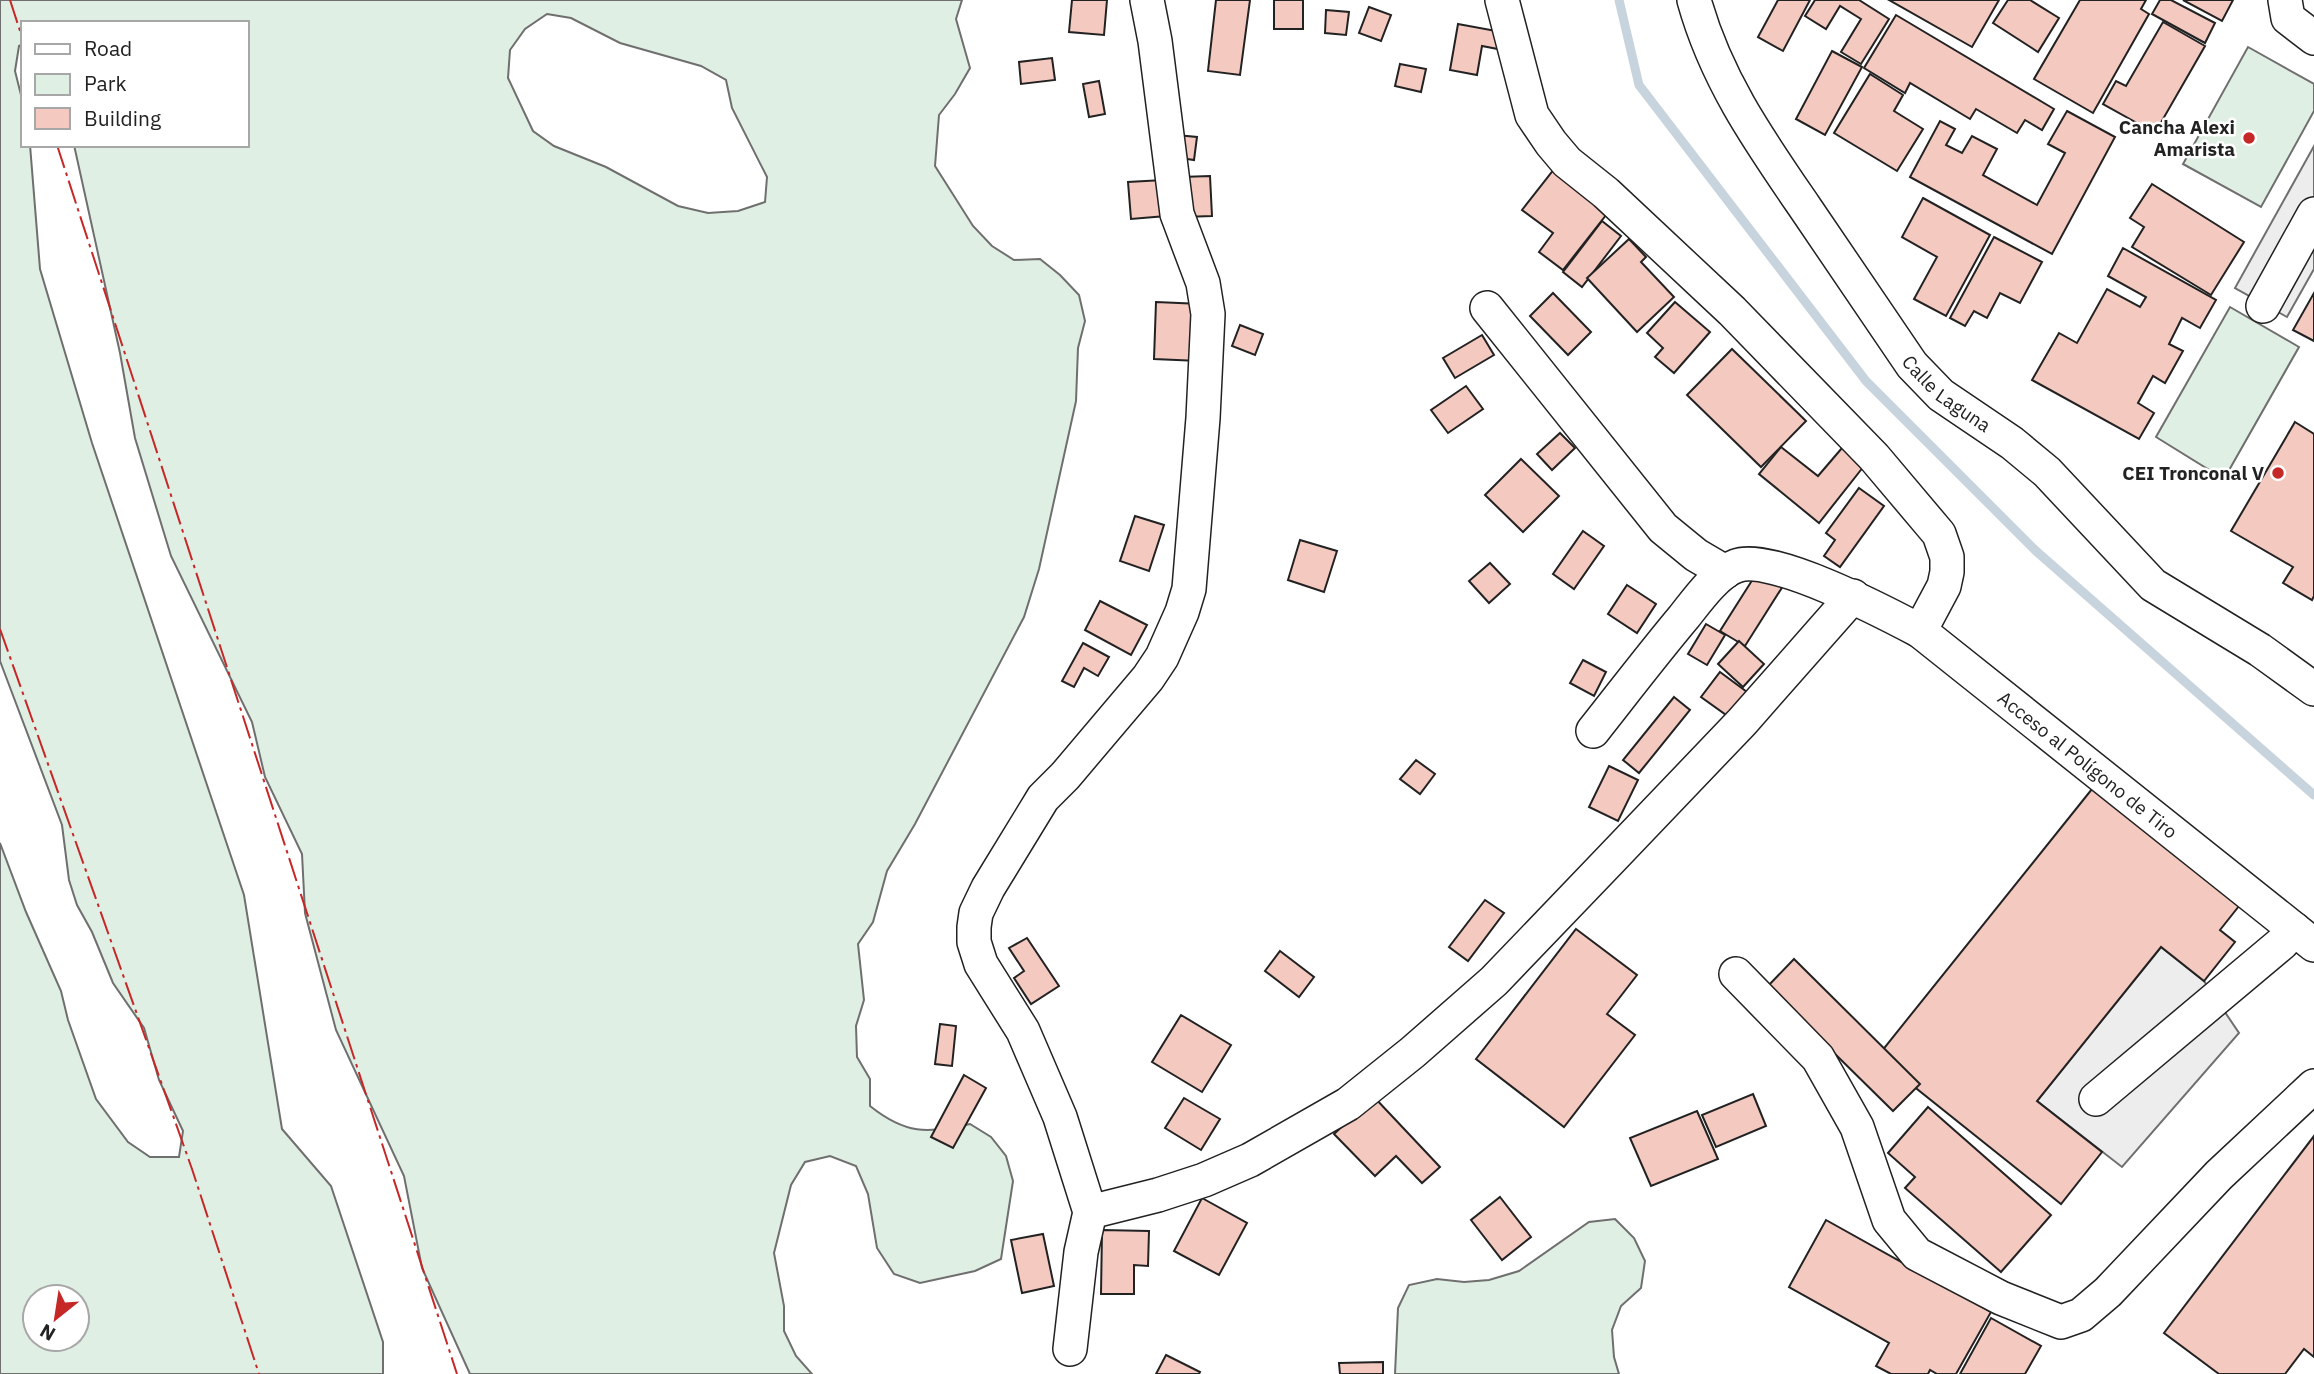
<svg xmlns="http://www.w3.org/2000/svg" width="2314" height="1374" font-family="'IBM Plex Sans',sans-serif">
	<rect width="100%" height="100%" fill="#fff"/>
	<g fill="#e0efe3" stroke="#6f6f6f" stroke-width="2" fill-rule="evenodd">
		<path d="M 0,0 L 962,0 L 956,19 L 970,68 L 955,94 L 939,115 L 935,166 L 973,226 L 992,246 L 1014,260 L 1040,259 L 1060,275 L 1079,295 L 1085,321 L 1078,348 L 1076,401 L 1039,569 L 1024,617 L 915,824 L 887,871 L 873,922 L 858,944 L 864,1000 L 856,1026 L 857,1057 L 870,1079 L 870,1106 C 905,1134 927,1134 970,1124 L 991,1137 L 1006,1156 L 1013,1181 L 1001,1259 L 975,1271 L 920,1283 L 894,1274 L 877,1248 L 868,1194 L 856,1166 L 830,1156 L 805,1162 L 791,1185 L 774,1253 L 784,1306 L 784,1331 L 796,1356 L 812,1374 L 470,1374 L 422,1268 L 404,1176 L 336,1030 L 305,913 L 302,854 L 265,777 L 252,722 L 171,556 L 135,438 L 120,353 L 74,145 L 247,145 L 247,23 L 23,23 L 23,44 L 19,46 L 15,71 L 23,103 L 23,145 L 30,145 L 40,269 L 92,443 L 244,895 L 282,1129 L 331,1186 L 383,1342 L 383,1374 L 0,1374 L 0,843 L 26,912 L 61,991 L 68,1020 L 96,1099 L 128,1142 L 150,1157 L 179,1157 L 183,1131 L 159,1080 L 144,1028 L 113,983 L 92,932 L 77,905 L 69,880 L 62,825 L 0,661 ZM 547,14 L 571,18 L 620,43 L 701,66 L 726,80 L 732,108 L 767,177 L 765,202 L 738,211 L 708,213 L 678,206 L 606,167 L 554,146 L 533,131 L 508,78 L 510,50 L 525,29 ZM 35,1297 L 77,1297 L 77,1339 L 35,1339 Z"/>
		<path d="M 2248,47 L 2314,84 L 2314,111 L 2261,207 L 2183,164 Z"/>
		<path d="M 2230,307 L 2299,347 L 2224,479 L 2156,437 Z"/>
		<path d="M 1615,1219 L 1634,1238 L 1645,1261 L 1641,1288 L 1621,1306 L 1612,1330 L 1614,1357 L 1619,1374 L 1395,1374 L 1398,1308 L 1409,1285 L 1437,1279 L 1464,1282 L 1489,1280 L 1519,1271 L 1589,1222 Z"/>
	</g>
	<g fill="#ededed" stroke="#6f6f6f" stroke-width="2">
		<path d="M 2314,146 L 2314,269 L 2287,317 L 2235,288 Z"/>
		<path d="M 2161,947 L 2204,981 L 2239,1033 L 2122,1167 L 2037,1101 Z"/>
	</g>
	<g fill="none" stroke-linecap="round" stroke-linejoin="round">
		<path stroke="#c7d3dd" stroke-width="9" d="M 1619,0 L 1639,85 L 1866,381 L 2036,551 L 2314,795"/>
	</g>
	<g fill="#f3c9c0" stroke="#222" stroke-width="2">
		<path d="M 1072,0 L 1107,0 L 1104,35 L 1069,32 Z"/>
		<path d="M 1216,0 L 1250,0 L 1240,75 L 1208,71 Z"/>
		<rect x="1274" y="0" width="29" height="29"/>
		<path d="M 1778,0 L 1810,0 L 1783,51 L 1758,37 Z"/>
		<path d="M 1815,0 L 1859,0 L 1889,19 L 1861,64 L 1841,52 L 1861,19 L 1840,6 L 1826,29 L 1805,16 Z"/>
		<path d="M 1889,0 L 1999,0 L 1972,47 Z"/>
		<path d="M 2008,0 L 2030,0 L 2059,18 L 2038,52 L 1993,23 Z"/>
		<path d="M 2080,0 L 2146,0 L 2141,9 L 2149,14 L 2093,113 L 2034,79 Z"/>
		<path d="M 2160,0 L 2171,0 L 2215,23 L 2205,43 L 2152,14 Z"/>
		<path d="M 2183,0 L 2233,0 L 2222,21 Z"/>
		<path d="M 1369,7 L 1391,15 L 1381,41 L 1359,33 Z"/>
		<path d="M 1326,10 L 1349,12 L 1346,35 L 1325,33 Z"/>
		<path d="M 1896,15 L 2054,109 L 2042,130 L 2025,120 L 2017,133 L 1976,109 L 1970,119 L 1910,83 L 1905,93 L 1864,68 Z"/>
		<path d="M 2163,22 L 2205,46 L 2155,133 L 2103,104 L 2116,81 L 2126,86 Z"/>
		<path d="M 1458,24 L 1507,33 L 1503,50 L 1482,46 L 1477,75 L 1450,70 Z"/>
		<path d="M 1832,51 L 1862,67 L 1825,135 L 1796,119 Z"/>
		<path d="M 1052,58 L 1055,80 L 1021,84 L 1019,62 Z"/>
		<path d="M 1400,64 L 1426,69 L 1421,92 L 1395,86 Z"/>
		<path d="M 1870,74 L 1903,95 L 1894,111 L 1923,129 L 1897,171 L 1834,133 Z"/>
		<path d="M 1099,81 L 1105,114 L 1089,117 L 1083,84 Z"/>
		<path d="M 2067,111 L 2115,137 L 2052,254 L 1910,177 L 1940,121 L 1955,129 L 1946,145 L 1962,153 L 1972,136 L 1997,149 L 1983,175 L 2037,205 L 2065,153 L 2048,144 Z"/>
		<path d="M 1176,135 L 1197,137 L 1194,160 L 1174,157 Z"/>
		<path d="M 1555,168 L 1610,210 L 1563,270 L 1539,252 L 1553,233 L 1522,210 Z"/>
		<path d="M 1210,176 L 1212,216 L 1183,217 L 1181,177 Z"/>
		<path d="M 1163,180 L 1166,216 L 1131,219 L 1128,182 Z"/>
		<path d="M 2152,184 L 2244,242 L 2211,295 L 2132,247 L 2144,227 L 2130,218 Z"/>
		<path d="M 1923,198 L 1990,235 L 1946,316 L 1914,299 L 1937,257 L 1902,237 Z"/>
		<path d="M 1602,221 L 1621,236 L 1582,287 L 1563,272 Z"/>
		<path d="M 1994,237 L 2042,262 L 2020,303 L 2000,293 L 1987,318 L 1974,311 L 1965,326 L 1950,318 Z"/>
		<path d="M 1629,239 L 1646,257 L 1641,262 L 1674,297 L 1637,332 L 1587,278 Z"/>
		<path d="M 2123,248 L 2216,300 L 2200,328 L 2182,318 L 2169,344 L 2183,351 L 2165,383 L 2153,376 L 2138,403 L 2154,413 L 2139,439 L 2032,380 L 2059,333 L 2077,343 L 2107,289 L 2140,307 L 2146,297 L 2108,276 Z"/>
		<path d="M 1553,293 L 1591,332 L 1568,355 L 1530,316 Z"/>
		<path d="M 2314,293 L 2314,341 L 2293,330 Z"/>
		<path d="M 1156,302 L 1201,304 L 1199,361 L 1154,359 Z"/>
		<path d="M 1675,302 L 1710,332 L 1674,373 L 1655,357 L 1663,348 L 1647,333 Z"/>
		<path d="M 1240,325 L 1263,334 L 1255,355 L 1232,346 Z"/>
		<path d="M 1482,335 L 1494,355 L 1455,378 L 1443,358 Z"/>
		<path d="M 1732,349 L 1806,421 L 1761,467 L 1687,395 Z"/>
		<path d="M 1466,386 L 1483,409 L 1448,433 L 1431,410 Z"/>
		<path d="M 2295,422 L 2314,434 L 2314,596 L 2312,600 L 2283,583 L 2293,567 L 2231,531 Z"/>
		<path d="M 1560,433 L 1575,448 L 1552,470 L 1537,454 Z"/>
		<path d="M 1781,447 L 1818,476 L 1842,448 L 1864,466 L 1819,523 L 1759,474 Z"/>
		<path d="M 1521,459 L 1559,496 L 1523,532 L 1485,495 Z"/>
		<path d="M 1859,488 L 1884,506 L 1840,567 L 1824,556 L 1835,540 L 1826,533 Z"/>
		<path d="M 1135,516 L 1164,525 L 1149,571 L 1120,561 Z"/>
		<path d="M 1583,531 L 1604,546 L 1574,589 L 1553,574 Z"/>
		<path d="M 1300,540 L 1337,551 L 1324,592 L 1288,580 Z"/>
		<path d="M 1490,563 L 1510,584 L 1489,603 L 1469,581 Z"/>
		<path d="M 1758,571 L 1783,586 L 1745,646 L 1720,631 Z"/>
		<path d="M 1627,585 L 1656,604 L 1637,633 L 1608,614 Z"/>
		<path d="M 1100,601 L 1147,625 L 1131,655 L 1085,630 Z"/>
		<path d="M 1706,624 L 1725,635 L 1707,665 L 1688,654 Z"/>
		<path d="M 1739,641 L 1764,664 L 1743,687 L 1718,664 Z"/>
		<path d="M 1083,643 L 1109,657 L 1098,676 L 1084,668 L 1074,687 L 1062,681 Z"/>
		<path d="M 1583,660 L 1606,672 L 1594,696 L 1570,683 Z"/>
		<path d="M 1720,672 L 1747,692 L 1729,717 L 1701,697 Z"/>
		<path d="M 1674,697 L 1690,710 L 1639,773 L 1623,760 Z"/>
		<path d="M 1416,760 L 1435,774 L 1420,794 L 1400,779 Z"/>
		<path d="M 1609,766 L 1638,780 L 1618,821 L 1589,807 Z"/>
		<path d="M 2092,789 L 2239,906 L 2220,930 L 2235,942 L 2204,981 L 2161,947 L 2037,1101 L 2102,1152 L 2061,1204 L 1877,1057 Z"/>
		<path d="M 1485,900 L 1504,913 L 1468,961 L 1449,947 Z"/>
		<path d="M 1576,929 L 1637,975 L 1607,1014 L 1635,1035 L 1564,1127 L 1476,1059 Z"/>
		<path d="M 1027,938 L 1059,986 L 1031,1004 L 1014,978 L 1024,971 L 1009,948 Z"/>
		<path d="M 1280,951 L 1314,977 L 1299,997 L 1265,971 Z"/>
		<path d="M 1794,959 L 1920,1084 L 1893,1111 L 1767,987 Z"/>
		<path d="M 1181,1015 L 1231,1045 L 1202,1092 L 1152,1062 Z"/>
		<path d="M 940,1024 L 956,1026 L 952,1066 L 935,1064 Z"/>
		<path d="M 964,1075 L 986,1088 L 953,1148 L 931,1137 Z"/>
		<path d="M 1753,1094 L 1766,1126 L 1716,1147 L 1702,1115 Z"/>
		<path d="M 1374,1097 L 1440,1167 L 1422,1183 L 1396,1156 L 1375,1176 L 1334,1134 Z"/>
		<path d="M 1184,1098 L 1220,1119 L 1201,1150 L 1165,1128 Z"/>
		<path d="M 1928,1107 L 2051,1215 L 2001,1272 L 1905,1188 L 1915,1177 L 1888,1153 Z"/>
		<path d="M 1697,1111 L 1718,1159 L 1651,1186 L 1630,1138 Z"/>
		<path d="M 2314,1136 L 2314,1357 L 2304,1349 L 2285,1374 L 2219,1374 L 2164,1333 Z"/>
		<path d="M 1500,1197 L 1531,1237 L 1502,1260 L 1471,1220 Z"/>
		<path d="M 1202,1198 L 1247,1223 L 1219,1275 L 1174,1251 Z"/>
		<path d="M 1826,1220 L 1991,1312 L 1956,1374 L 1937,1374 L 1930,1370 L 1928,1374 L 1891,1374 L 1876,1366 L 1889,1343 L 1789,1287 Z"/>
		<path d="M 1102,1230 L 1149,1231 L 1148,1266 L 1134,1265 L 1134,1294 L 1101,1294 Z"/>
		<path d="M 1043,1234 L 1054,1286 L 1022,1293 L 1011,1240 Z"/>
		<path d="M 1991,1318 L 2041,1346 L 2025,1374 L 1960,1374 Z"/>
		<path d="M 1166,1355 L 1200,1372 L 1199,1374 L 1156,1374 Z"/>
		<path d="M 1383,1362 L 1383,1374 L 1340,1374 L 1339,1363 Z"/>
	</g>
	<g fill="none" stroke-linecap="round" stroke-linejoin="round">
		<g stroke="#222" stroke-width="36">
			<g id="minor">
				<path d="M 1502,0 L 1532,115 L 1551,143 L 1567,162 L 1606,193 L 1732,311 L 1874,457 L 1939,534 L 1947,557 L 1947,572 L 1944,586 L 1920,631"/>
				<path id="s1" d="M 1694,0 C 1716,79 1758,139 1804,206 C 1840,259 1876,312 1912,365 L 1941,395 L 2012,443 L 2047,472 L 2153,585 L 2260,650 L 2314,689"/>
				<path d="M 2285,0 L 2288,18 L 2314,38"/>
				<path d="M 2263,306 L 2314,214"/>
				<path d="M 1487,308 L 1663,528 L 1696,555 L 1725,572"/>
				<path id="s2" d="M 1593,731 C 1623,693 1652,655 1683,618 C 1696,602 1716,573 1736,566 C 1770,552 1886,613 1920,631 L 2314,945"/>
				<path d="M 1736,974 L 1818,1058 L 1857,1127 L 1889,1220 L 1917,1254 L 2001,1298 L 2061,1322 L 2081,1315 L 2108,1292 L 2219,1175 L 2314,1086"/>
				<path d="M 2096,1099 L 2282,943 L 2294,929"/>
				<path d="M 1090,1212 L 1158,1195 L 1204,1180 L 1250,1160 L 1348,1104 L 1413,1052 L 1494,981 L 1612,858 L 1742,722 L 1853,596"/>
				<path d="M 1070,1349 L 1081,1252 L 1090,1212 L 1060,1117 L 1023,1031 L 981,964 L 974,942 L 974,927 L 976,913 L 988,888 L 1043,798 L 1065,776 L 1148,678 L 1162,657 L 1182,612 L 1189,589 L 1203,418 L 1208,314 L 1203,283 L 1177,214 L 1155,41 L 1147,0"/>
			</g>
		</g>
		<use href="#minor" stroke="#fff" stroke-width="33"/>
		<g stroke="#c62828" stroke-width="2" stroke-dasharray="24 5 3.5 5" stroke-linecap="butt">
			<path d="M 10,0 L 23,40"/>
			<path d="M 57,145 L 457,1374"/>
			<path d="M 0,629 L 192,1169 L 259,1374"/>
		</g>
	</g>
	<g fill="#c62828" stroke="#fff" stroke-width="2.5">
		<circle cx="2249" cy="138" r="7"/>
		<circle cx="2278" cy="473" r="7"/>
	</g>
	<g text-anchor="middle" stroke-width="5" stroke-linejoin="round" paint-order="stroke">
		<g font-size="19" font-weight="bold" fill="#222" stroke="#fff" text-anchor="end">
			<text x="2235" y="134">Cancha Alexi<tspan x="2235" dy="22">Amarista</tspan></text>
			<text x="2264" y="480">CEI Tronconal V</text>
		</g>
		<g font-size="19" fill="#222" stroke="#fff">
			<text dy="7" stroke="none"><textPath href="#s1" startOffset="472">Calle Laguna</textPath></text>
			<text dy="7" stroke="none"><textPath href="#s2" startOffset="632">Acceso al Polígono de Tiro</textPath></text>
		</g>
	</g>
	<rect x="21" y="21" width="228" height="126" fill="#ffffff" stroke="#a7a7a7" stroke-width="2"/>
	<rect x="35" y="44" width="35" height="10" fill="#ffffff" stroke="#a7a7a7" stroke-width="2"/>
	<text x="84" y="56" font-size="21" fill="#222222">Road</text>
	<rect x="35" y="74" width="35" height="21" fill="#e0efe3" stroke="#a7a7a7" stroke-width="2"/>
	<text x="84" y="91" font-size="21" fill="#222222">Park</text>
	<rect x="35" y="108" width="35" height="21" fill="#f3c9c0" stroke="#a7a7a7" stroke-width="2"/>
	<text x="84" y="126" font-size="21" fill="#222222">Building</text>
	<g transform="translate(56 1318) rotate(210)"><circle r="33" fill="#ffffff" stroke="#a7a7a7" stroke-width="2"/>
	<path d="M0-5L12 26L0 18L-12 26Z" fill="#c62828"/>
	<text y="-10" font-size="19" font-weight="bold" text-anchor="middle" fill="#222222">N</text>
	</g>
</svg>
